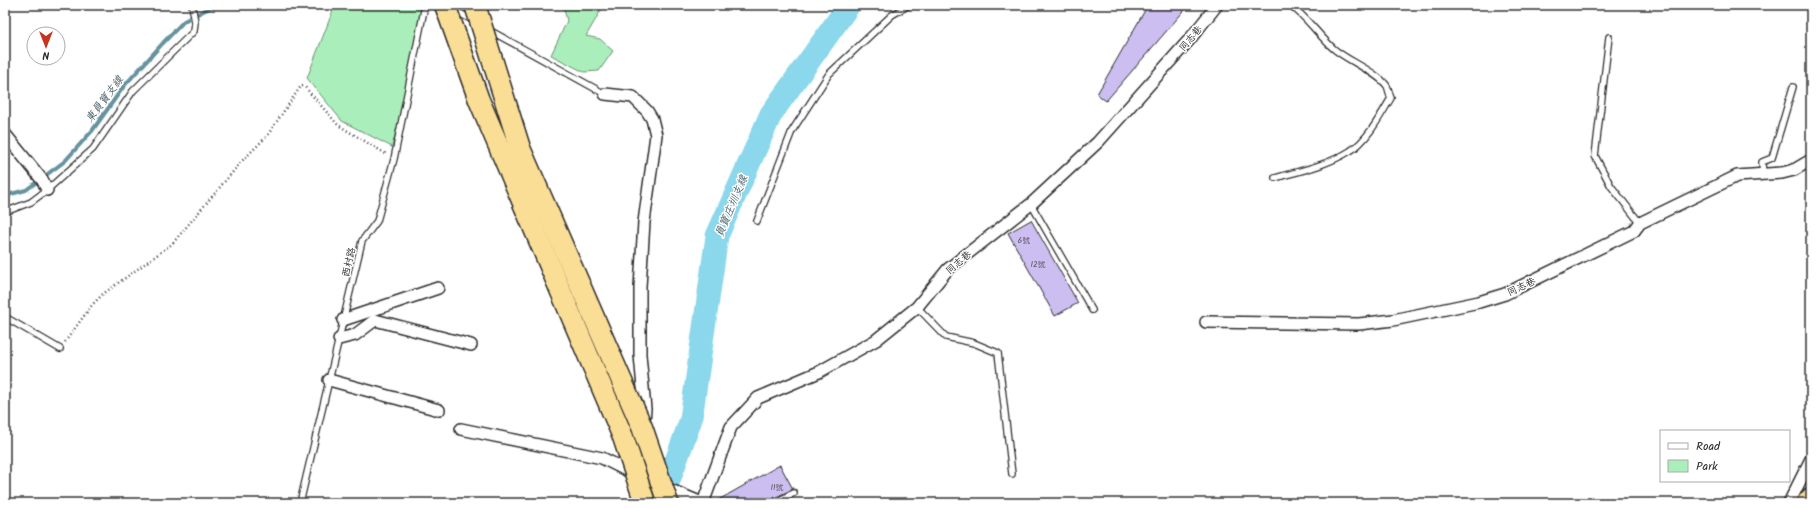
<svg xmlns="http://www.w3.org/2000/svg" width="1816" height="508" font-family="Kalam,'LXGW WenKai TC',sans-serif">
	<rect width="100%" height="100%" fill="#fff"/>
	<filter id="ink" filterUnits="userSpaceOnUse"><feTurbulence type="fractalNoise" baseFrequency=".025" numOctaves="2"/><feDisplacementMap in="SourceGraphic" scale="8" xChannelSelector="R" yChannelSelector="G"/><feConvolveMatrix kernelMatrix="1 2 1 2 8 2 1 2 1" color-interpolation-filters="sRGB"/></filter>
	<g filter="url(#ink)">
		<g fill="#aaefbb" stroke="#6a8d73">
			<path d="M 335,5 L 428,5 L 392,147 L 342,121 L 307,78 Z"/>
			<path d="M 563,5 L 604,5 L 586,36 L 600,39 L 613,51 L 599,71 L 584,72 L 551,55 L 567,21 Z"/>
		</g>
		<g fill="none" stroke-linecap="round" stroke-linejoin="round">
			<path stroke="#65929e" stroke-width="4" d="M 5,199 L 11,194 L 26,190 L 65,161 L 92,131 L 124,86 L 163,43 L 184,21 L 215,5"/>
			<path stroke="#8bd7eb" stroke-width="23" d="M 661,503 L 691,419 L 717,236 L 771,114 L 849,5"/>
		</g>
		<g fill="#ccbef0" stroke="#2b2b2b">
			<path d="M 1148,5 L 1189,5 L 1106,101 L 1097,94 Z"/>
			<path d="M 1031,220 L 1078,303 L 1055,316 L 1008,233 Z"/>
			<path d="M 780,465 L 793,489 L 772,499 L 770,503 L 713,503 Z"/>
		</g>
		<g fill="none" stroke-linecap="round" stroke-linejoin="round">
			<g stroke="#2b2b2b" stroke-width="8">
				<g id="service">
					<path d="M 452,9 L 474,21"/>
					<path d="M 489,30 L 605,94"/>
					<path d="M 1609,37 L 1595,156 L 1611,186 L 1640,223"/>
					<path d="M 1763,175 L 1762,162 L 1772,158 L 1793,87"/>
					<path d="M 1275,178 C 1300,171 1328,165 1350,151 C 1367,141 1381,115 1391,98 C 1389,94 1389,90 1387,86 C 1377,72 1348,61 1334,49 C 1318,35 1307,17 1290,5"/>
					<path d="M 1031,204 L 1092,310"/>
					<path d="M 5,212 L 31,202 L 47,190 L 93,149 L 133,91 L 194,31 L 195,22 L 192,5"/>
					<path d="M 757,221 L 792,131 L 829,74 L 892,15 L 909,5"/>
					<path d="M 917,307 L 946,337 L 974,343 L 998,353 L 1012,474"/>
					<path d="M 5,317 L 60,349"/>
					<path d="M 300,503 L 362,241 L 377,221 L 394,159 L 425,5"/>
					<path d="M 774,503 L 794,493"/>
				</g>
			</g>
			<g stroke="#2b2b2b" stroke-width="14">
				<g id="minor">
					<path d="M 605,94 L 633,97 L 647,111 L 652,119 L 656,135 L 644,222 L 640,287 L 640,355 L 645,409 L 644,424"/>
					<path d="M 5,134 L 43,181 L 47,190"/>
					<path d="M 343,320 L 438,288"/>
					<path d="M 1206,322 L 1359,324 L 1393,320 L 1479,302 L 1505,294 L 1634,231 L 1640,223 L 1737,176 L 1782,173 L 1794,170 L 1811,160"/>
					<path d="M 339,339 L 355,335 L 375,320 L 471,345"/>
					<path d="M 329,380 L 439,410"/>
					<path d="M 461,429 L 602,458 L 642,478 L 702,503"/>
					<path d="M 703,503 L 731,427 L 758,398 L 819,372 L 876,340 L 917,307 L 948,269 L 1031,204 L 1098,142 L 1190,39 L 1217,5"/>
					<path d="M 1789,503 L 1811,459"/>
				</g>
			</g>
			<g stroke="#2b2b2b" stroke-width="23">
				<path id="motorway" d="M 1807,503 L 1811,498"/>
			</g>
			<path stroke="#2b2b2b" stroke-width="2.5" stroke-dasharray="1 3" stroke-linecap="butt" d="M 65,342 L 92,305 L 103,294 L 172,244 L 242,161 L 267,136 L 301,86 L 304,86 L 338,125 L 386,154"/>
			<use href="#service" stroke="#fff" stroke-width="5.5"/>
			<use href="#minor" stroke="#fff" stroke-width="11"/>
			<use href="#motorway" stroke="#fbde96" stroke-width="20"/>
			<g stroke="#2b2b2b" stroke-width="23" stroke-linecap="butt">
				<g id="motorway-bridge">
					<path d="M 445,5 L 479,100 L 623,437 L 645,503"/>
					<path d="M 475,5 L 520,148 L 642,427 L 668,503"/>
				</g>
			</g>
			<use href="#motorway-bridge" stroke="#fbde96" stroke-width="20"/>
		</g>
	</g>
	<g text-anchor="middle" stroke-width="3" stroke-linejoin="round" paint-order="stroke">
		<g font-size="8" fill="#53505c">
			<text x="1024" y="243">6號</text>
			<text x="1038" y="267">12號</text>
			<text x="777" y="490">11號</text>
		</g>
		<g font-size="10" fill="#2b2b2b" stroke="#fff">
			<text transform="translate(1190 38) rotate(-50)" y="4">同志巷</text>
			<text transform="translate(348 262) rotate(-77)" y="4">西村路</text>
			<text transform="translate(958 262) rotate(-41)" y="4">同志巷</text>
			<text transform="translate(1521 286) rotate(-25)" y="4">同志巷</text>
		</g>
		<g font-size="11" font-style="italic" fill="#485f65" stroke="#fff">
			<text transform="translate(104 99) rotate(-53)" y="4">東員寶支線</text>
			<text transform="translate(731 206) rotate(-67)" y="4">員寶庄圳支線</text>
		</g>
	</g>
	<rect width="1816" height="508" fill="none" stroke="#fff" stroke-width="20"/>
	<rect x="10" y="10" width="1796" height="488" fill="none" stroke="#2b2b2b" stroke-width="1.5" filter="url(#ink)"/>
	<rect x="1660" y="430" width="130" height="52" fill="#ffffff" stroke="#aaaaaa"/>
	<rect x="1668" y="443" width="20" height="6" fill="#ffffff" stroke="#aaaaaa"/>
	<text x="1696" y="450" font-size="12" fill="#2b2b2b">Road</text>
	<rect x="1668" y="460" width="20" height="12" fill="#aaefbb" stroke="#aaaaaa"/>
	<text x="1696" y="470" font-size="12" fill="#2b2b2b">Park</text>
	<g transform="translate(46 46) rotate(180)"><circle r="19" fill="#ffffff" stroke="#aaaaaa"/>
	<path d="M0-3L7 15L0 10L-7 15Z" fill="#c8321e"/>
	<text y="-6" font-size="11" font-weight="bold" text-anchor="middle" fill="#2b2b2b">N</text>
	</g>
</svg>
